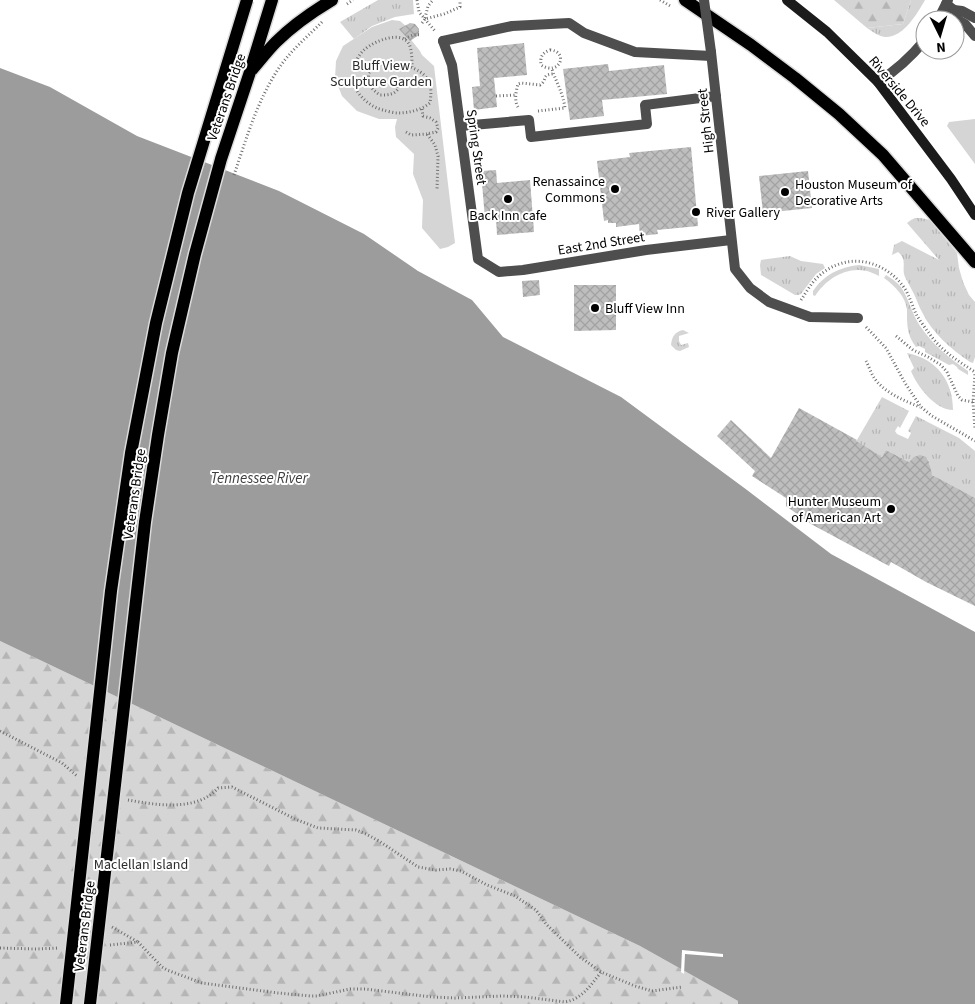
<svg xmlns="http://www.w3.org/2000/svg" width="975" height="1004" font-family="'Source Sans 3',sans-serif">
	<defs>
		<pattern id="grass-tufts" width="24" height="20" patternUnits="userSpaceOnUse" patternTransform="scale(1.25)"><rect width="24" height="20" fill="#d5d5d5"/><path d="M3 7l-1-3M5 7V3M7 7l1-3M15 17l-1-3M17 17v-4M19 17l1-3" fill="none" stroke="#b5b5b5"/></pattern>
		<pattern id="forest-firs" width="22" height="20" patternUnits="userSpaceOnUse" patternTransform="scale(1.25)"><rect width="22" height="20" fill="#d5d5d5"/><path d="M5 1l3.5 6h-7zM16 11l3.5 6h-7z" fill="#b5b5b5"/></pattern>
		<pattern id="building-cross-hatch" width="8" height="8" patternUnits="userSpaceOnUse" patternTransform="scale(1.25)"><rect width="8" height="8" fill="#bebebe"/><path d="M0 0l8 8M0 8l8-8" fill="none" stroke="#a2a2a2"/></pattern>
	</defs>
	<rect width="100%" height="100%" fill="#fff"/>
	<g fill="url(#grass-tufts)">
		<path d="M 378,0 L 413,0 L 414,14 L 395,17 L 372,26 L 354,39 L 340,22 Z"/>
		<path d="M 911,0 L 925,0 C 917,14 903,38 885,37 C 878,36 873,32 867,28 L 903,24 Z"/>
		<path d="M 915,218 L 921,218 L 930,220 L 957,253 L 959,268 L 963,282 L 969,295 L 975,302 L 975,357 L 973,363 L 970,362 C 951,349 932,333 922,312 C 919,307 917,300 914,294 C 911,288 908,283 905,277 C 901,268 908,260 898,252 L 892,255 L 894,245 L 902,241 L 939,260 L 907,223 L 911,220 Z"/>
		<path d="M 790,256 L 801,261 L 823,264 L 825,268 L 816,274 L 801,294 L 798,295 L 795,295 L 761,275 L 760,265 L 761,260 Z"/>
		<path d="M 859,265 L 879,269 L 879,276 C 875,274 871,272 867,271 C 846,266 826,279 815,296 L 813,295 L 813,291 C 824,275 839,267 859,265 Z"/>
		<path d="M 886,275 C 891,278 897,282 901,287 C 909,299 912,314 920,326 C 933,345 949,358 968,371 L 968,375 L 958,369 L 957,367 L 953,364 L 949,365 L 925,352 L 925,349 L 919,346 L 916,347 C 909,338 907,329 907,317 C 907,317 907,310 907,309 C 905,296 895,286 884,278 Z"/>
		<path d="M 683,330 L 689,333 L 679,336 L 679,341 L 681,345 L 688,343 L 689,347 L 680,351 L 676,350 L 671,345 C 672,336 675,332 683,330 Z"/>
		<path d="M 907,353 C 937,359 953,381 953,410 C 935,410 917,386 911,371 L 914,368 Z"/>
		<path d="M 882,397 L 909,411 L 900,428 L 898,426 L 895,431 L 897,434 L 908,439 L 911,433 L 908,431 L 916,416 L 959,438 L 975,451 L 975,498 L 950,486 L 929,473 C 933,457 921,450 909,462 L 886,450 L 882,457 L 873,452 L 833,468 L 857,440 Z"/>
	</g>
	<g fill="url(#forest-firs)">
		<path d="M 834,0 L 911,0 L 903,24 L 867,28 Z"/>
		<path d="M 0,641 L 640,946 L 738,1001 L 738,1004 L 0,1004 Z"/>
	</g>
	<g fill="#d5d5d5">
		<path d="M 392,20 L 400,21 L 407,27 L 408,36 L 420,51 L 422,55 L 434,66 L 455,243 L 448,247 L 440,249 L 422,228 L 423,200 L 413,174 L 414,154 L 396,137 L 395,127 L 397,119 L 379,119 L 357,111 L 342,96 L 335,78 L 336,61 L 343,46 L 372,27 Z"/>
		<path d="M 975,119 L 975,164 L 947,126 L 949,122 Z"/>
	</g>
	<path fill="#9c9c9c" d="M 0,68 L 50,87 L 137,136 L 279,191 L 364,234 L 418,271 L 472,300 L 503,337 L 621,397 L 747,490 L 831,554 L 975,632 L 975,1004 L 738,1004 L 738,1001 L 640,946 L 0,641 Z"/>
	<path fill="#fff" d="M 682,950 L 723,954 L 723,957 L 685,954 L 684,974 L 681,972 Z"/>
	<g fill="url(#building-cross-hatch)">
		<path d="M 410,23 L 415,24 L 419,29 L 419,35 L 410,41 L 399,29 Z"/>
		<path d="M 524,43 L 527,75 L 494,78 L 497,107 L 474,110 L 472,87 L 480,86 L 477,48 Z"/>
		<path d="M 608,64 L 609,71 L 664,65 L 667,94 L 602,100 L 604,116 L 570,120 L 563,69 Z"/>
		<path d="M 691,147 L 698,226 L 657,230 L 658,234 L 640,236 L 639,224 L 616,227 L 616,223 L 608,223 L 608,220 L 604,221 L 597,161 L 630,157 L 629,153 Z"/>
		<path d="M 496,170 L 497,183 L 530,180 L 534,232 L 497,235 L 496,218 L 485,219 L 481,171 Z"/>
		<path d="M 808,171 L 812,208 L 763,213 L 759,176 Z"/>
		<path d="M 539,280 L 540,295 L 523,297 L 522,281 Z"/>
		<path d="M 574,285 L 616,285 L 616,330 L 574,331 Z"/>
		<path d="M 799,408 L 857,440 L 856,441 L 882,457 L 886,450 L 909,462 L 914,457 L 920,455 L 926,457 L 929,462 L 932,475 L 975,498 L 975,606 L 926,582 L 891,562 L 889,566 L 811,524 L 786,506 L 786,498 L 752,476 L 755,471 L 717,436 L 731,420 L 771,458 Z"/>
	</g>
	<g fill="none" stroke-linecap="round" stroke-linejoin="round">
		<g stroke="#dbdbdb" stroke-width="15">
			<g id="primary">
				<path d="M 685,0 L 751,45 L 795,78 L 839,114 L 883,155 L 975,262"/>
				<path d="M 252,65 L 272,0"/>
				<path d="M 250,72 C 259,62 267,51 276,42 C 293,25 312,12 332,0"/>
			</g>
		</g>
		<g stroke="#707070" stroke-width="3" stroke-dasharray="1 2.5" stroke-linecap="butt">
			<path d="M 417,0 L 419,12 L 435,31"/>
			<path d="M 660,0 L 672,7"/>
			<path d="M 347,4 L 353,0"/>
			<path d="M 425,18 L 428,6 L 433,0"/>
			<path d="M 422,23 L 425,19 L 444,14 L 460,7 L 460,0"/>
			<path d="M 405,39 C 411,35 415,34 421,35"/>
			<path d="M 550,50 C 569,51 560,77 541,65 C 540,57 542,53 550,50 Z"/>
			<path d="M 397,83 L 398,89 C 394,95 387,95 380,95 C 371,89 367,84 369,73 C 372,70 377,65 382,64 C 394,60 422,68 428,80 C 432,87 431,95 430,103 C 421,110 409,113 398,113 C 393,113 387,111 383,110 C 374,108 366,102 360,95 C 349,82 352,61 364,50 C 374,41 401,30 409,44 C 412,50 412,60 412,67"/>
			<path d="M 496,96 L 516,95"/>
			<path d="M 518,107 C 514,101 516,91 518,84 L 521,83 L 540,85 C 548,80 541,74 554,74"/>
			<path d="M 422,109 L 423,116 L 430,118 L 436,122 L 438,128 L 436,132 L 427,134 L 435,145 L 438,156 L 437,190"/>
			<path d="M 538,111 L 565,108 C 563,93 556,82 552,69"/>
			<path d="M 406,132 L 411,135 L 427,134"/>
			<path d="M 801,300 C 805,294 809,287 814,281 C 840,252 880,256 903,286 C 909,294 912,305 916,314 C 920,321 926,329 931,336 C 943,352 958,361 975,372"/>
			<path d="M 866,327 L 886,348 L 905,383 L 921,407 L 932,416 L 975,441"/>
			<path d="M 896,336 L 913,350 L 928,357 L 941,365 L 947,372 L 958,396 L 962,400 L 973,402 L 975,374"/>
			<path d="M 866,361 C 869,366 871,374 875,379 C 885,393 905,401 920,407"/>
			<path d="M 973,402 L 975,429"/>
			<path d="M 0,731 L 62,763 L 77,776"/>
			<path d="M 128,800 C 156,805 197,812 218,788 L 232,787 L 295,819 L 318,828 L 356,830 L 366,834 L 379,841 L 418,867 L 436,870 L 450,869 L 461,871 L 487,885 L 515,896 L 536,910 L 546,924 L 580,957 L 601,972"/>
			<path d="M 112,927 L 138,942"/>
			<path d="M 110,945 L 138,942 L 162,967 L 167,970 L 202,983 L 278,993 L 311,996 L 317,996 L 350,989 L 365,989 L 432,997 L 455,998 L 502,996 L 526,997 L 565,1002 C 582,999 591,985 601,972 L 635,986 L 652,991 L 682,987"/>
			<path d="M 0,948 L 36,949 L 59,948"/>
		</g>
		<g stroke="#4e4e4e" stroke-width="10">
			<path d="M 946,4 L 954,10 L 958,20 L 965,24 L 975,36"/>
			<path d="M 954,10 L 962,11 L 975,18"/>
			<path d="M 443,41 L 512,26 L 569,23 L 584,33 L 635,52 L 711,56"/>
			<path d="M 461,126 L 529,120 L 531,137 L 647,124 L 645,105 L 716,96"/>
		</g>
		<g stroke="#4e4e4e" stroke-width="10">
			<path d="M 938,20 L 948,0"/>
			<path d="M 443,41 L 452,65 L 478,259 L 499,272 L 523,270 L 646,250 L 731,240"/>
			<path d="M 711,52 L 735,269 L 750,288 L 769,302 L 810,317 L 858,318"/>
			<path d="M 878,82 C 897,70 910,58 925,40"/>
		</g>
		<path stroke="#1b1b1b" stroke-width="10" d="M 787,0 L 827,32 L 878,82 L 951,179 L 975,215"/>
		<use href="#primary" stroke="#000" stroke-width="12"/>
		<g stroke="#dbdbdb" stroke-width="15" stroke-linecap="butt">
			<g id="primary-bridge">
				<path d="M 66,1004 L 111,591 L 131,453 L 156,323 L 188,193 L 247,0"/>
				<path d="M 90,1004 L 145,522 L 158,435 L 172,353 L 195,254 L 221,159 L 250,72"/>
			</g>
		</g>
		<path stroke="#707070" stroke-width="3" stroke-dasharray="1 2.5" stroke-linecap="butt" d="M 234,175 C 247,137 259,94 284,61 C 295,47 309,35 322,22"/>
		<path stroke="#4e4e4e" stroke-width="10" d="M 704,0 L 711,52"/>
		<use href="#primary-bridge" stroke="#000" stroke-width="12"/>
	</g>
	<g fill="#000" stroke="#fff" stroke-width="2">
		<circle cx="615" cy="189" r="5"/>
		<circle cx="785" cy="192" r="5"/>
		<circle cx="508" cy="199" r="5"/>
		<circle cx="696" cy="212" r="5"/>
		<circle cx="595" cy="308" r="5"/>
		<circle cx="891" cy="509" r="5"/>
	</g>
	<g text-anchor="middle" stroke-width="4" stroke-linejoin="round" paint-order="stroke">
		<g font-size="14" fill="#2c2c2c" stroke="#fff">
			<text x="381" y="70">Bluff View<tspan x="381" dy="16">Sculpture Garden</tspan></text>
			<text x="141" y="869">Maclellan Island</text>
		</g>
		<g font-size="14" fill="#000" stroke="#fff">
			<text transform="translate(900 91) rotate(50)" y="5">Riverside Drive</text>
			<text transform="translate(226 97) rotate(-71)" y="5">Veterans Bridge</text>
			<text transform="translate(705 121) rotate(-96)" y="5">High Street</text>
			<text transform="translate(477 147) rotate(82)" y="5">Spring Street</text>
			<text transform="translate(601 243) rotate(-9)" y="5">East 2nd Street</text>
			<text transform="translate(134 494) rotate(-82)" y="5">Veterans Bridge</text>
			<text transform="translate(84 926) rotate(-83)" y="5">Veterans Bridge</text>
		</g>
		<g font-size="14" fill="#000" stroke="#fff" text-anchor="start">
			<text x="605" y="186" text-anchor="end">Renassaince<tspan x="605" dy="16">Commons</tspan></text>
			<text x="795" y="189">Houston Museum of<tspan x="795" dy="16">Decorative Arts</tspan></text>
			<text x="706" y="217">River Gallery</text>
			<text x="508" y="220" text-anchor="middle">Back Inn cafe</text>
			<text x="605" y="313">Bluff View Inn</text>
			<text x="881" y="506" text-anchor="end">Hunter Museum<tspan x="881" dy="16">of American Art</tspan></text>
		</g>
		<g font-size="15" font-style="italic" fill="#3d3d3d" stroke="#fff">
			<text x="259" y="483">Tennessee River</text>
		</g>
	</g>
	<g transform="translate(940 35) rotate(175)"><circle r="24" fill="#ffffff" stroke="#999999"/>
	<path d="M0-4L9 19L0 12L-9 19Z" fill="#000000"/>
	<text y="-8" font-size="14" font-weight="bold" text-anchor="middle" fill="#000000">N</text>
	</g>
</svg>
